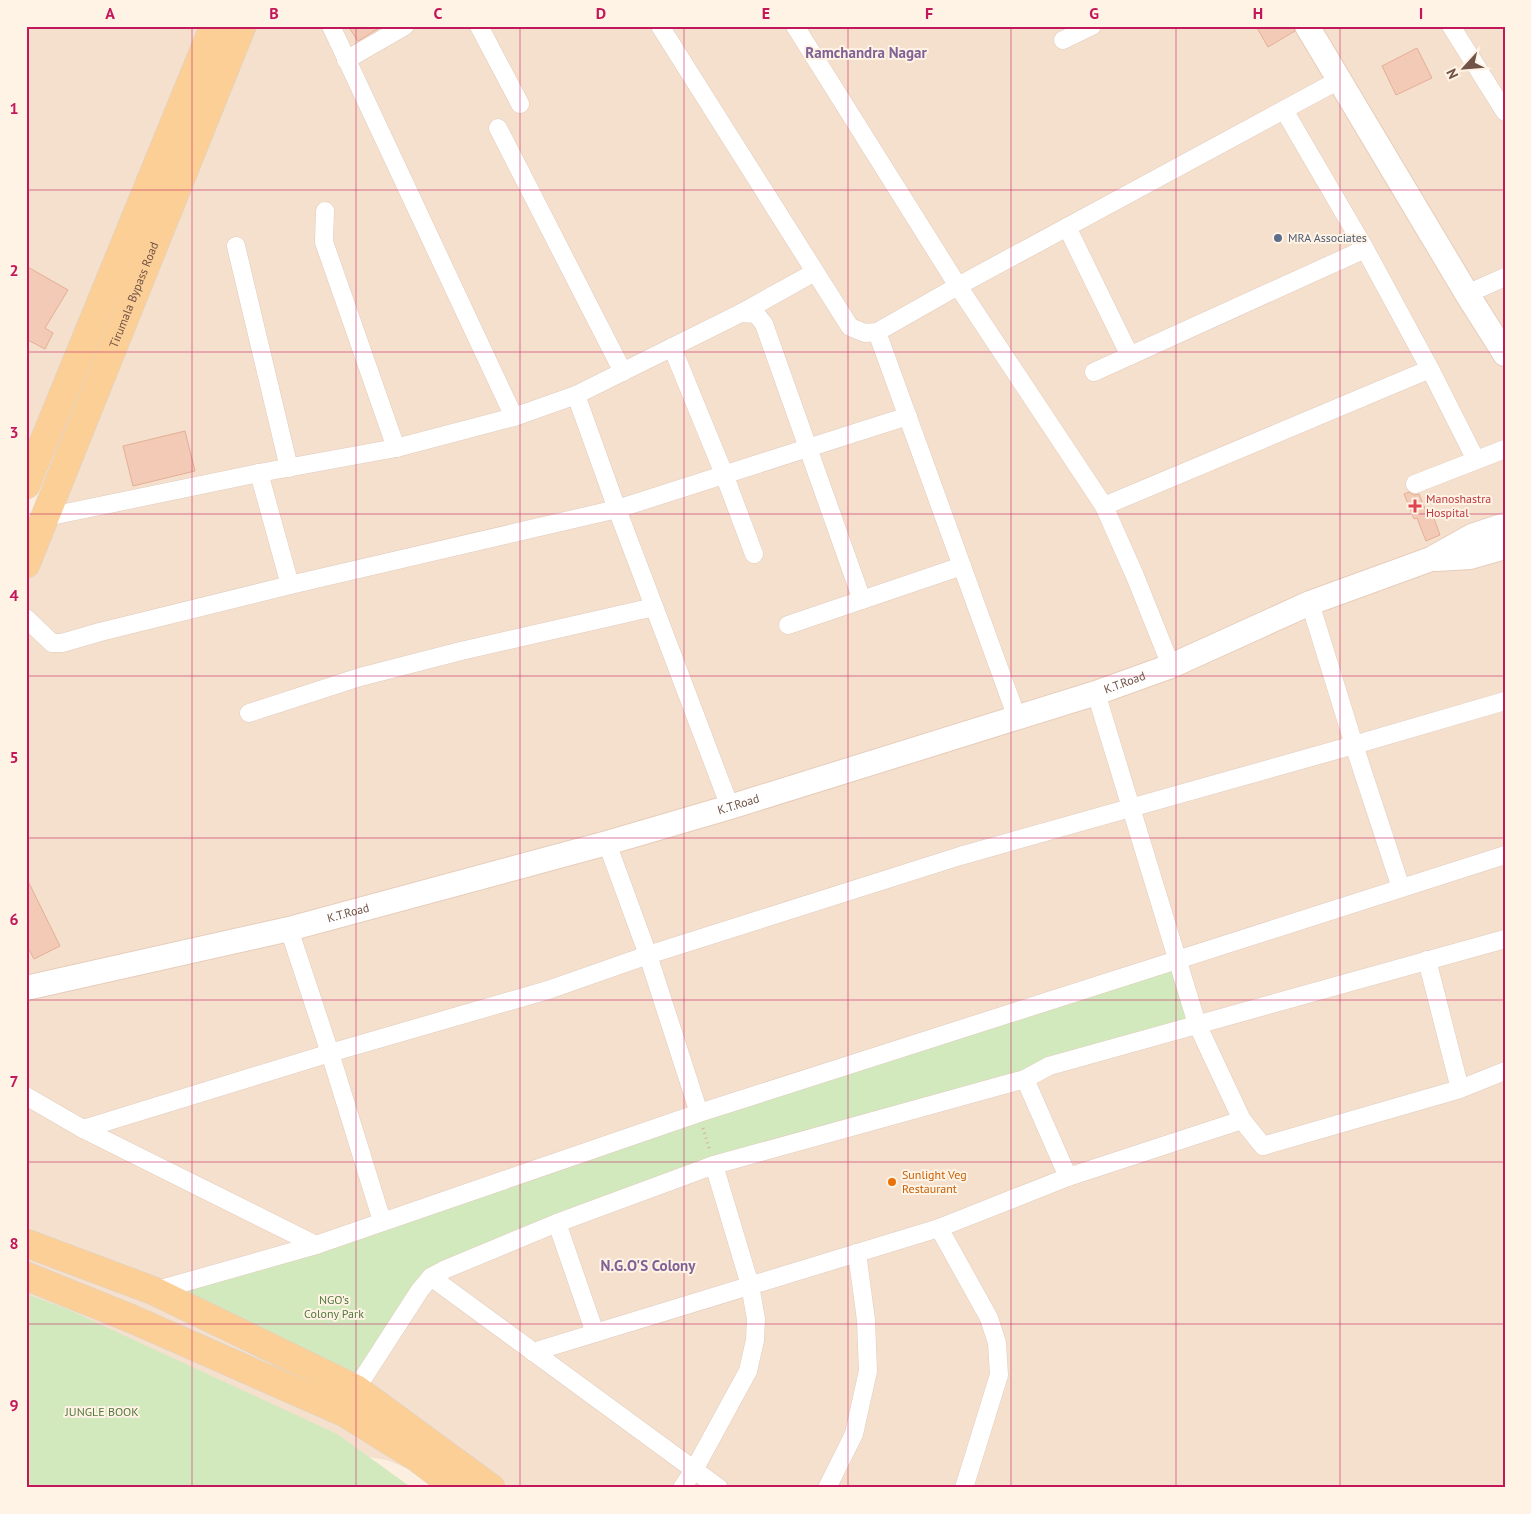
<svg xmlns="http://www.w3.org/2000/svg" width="1531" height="1514" font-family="'PT Sans',sans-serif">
	<rect width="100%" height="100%" fill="#fcefdf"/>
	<g fill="#f4e0cd">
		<path d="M 26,26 L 207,26 L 26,454 Z"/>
		<path d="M 242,26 L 1505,26 L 1505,1488 L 453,1488 L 387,1460 L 26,1402 L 26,580 Z"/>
	</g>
	<g fill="#d2e9be">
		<path d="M 1178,961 L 1198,1027 L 699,1164 L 431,1277 L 356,1389 L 154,1291 Z"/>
		<path d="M 26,1294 L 67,1309 L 337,1434 L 412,1488 L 26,1488 Z"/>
	</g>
	<g fill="#f2cab6" stroke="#e4af97">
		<path d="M 348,26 L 383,26 L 358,41 Z"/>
		<path d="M 1256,26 L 1293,26 L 1295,31 L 1268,47 Z"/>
		<path d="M 1417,48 L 1432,78 L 1396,95 L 1382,66 Z"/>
		<path d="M 26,266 L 68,290 L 45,328 L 53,333 L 45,349 L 26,339 Z"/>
		<path d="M 185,431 L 195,471 L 133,486 L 123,446 Z"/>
		<path d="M 1409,492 L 1414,495 L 1419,494 L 1426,511 L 1431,510 L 1440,535 L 1426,541 L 1417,518 L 1414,519 L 1404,494 Z"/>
		<path d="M 26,877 L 60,946 L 34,959 L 26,944 Z"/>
	</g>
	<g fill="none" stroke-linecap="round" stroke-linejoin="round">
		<g stroke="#e2ccbe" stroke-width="19">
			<g id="street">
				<path d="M 331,26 L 514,417 L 576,395 L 741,313 L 756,314 L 764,324 L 862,600"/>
				<path d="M 479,26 L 520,104"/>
				<path d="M 660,26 L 850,327 L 865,333 L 877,332 L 958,286 L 1339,80"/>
				<path d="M 795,26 L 958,286 L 1104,506 L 1135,576 L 1171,666"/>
				<path d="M 1451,26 L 1505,112"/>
				<path d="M 1063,40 L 1092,26"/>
				<path d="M 346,60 L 405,26"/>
				<path d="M 498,128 L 623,372"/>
				<path d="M 325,211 L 324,242 L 396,448"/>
				<path d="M 1067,227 L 1130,356"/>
				<path d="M 236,246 L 289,468"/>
				<path d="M 1467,294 L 1505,277"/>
				<path d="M 741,313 L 815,272"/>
				<path d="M 877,332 L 1017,718"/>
				<path d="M 672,347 L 724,474 L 754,554"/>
				<path d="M 1430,369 L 1476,460"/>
				<path d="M 1094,372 L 1365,249"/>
				<path d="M 576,395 L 617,509 L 730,807"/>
				<path d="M 1415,484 L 1505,449"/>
				<path d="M 1104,506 L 1430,369 L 1365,249 L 1284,110"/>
				<path d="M 46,517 L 259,473"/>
				<path d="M 290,585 L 259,473 L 396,448 L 514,417"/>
				<path d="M 1310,603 L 1354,745 L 1401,888"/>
				<path d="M 26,618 L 52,643 L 62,643 L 100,632 L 290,585 L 617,509 L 908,416"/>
				<path d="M 788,625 L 962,566"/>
				<path d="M 1096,693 L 1197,1024 L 1242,1120"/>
				<path d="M 249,713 L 360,677 L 461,651 L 654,607"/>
				<path d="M 607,843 L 648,955 L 699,1113"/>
				<path d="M 289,929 L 330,1053 L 382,1221"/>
				<path d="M 1427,960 L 1460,1089"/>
				<path d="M 26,1096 L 83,1129 L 316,1245"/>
				<path d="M 83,1129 L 330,1053 L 548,990 L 648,955 L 960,856 L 1354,745 L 1505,701"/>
				<path d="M 1068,1177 L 1025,1079 L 1049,1066 L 1505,939"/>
				<path d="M 557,1223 L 595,1333"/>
				<path d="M 431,1277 L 719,1488"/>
				<path d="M 154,1291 L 316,1245 L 699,1113 L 1505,855"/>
				<path d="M 533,1352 L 939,1228"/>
				<path d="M 356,1389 L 420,1290 L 431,1277 L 446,1269 L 557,1223 L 714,1165 L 1025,1079"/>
				<path d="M 682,1488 L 694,1470 L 748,1371 L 755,1340 L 756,1319 L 750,1285 L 714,1165"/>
				<path d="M 827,1488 L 854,1434 L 868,1371 L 866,1320 L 857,1253"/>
				<path d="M 964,1488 L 999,1375 L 997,1343 L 989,1318 L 939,1228 L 1068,1177 L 1242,1120 L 1263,1146 L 1460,1089 L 1505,1071"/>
			</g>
		</g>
		<g stroke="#e7cdbb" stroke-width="26">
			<g id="secondary">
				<path d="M 1307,26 L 1467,294 L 1505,354"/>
				<path d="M 1436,559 L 1470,557 L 1505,547"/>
				<path id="s1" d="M 26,988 L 289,929 L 607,843 L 730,807 L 1096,693 L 1171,666 L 1310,603 L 1431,559 L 1472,536 L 1505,525"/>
			</g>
		</g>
		<g stroke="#dad2cf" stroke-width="29">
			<g id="primary">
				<path d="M 26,485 L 214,26"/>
				<path id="s2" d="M 26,564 L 242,26"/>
				<path d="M 26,1243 L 154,1291 L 356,1389 L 491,1488"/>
				<path d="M 26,1276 L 132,1319 L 345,1413 L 416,1457 L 457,1488"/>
			</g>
		</g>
		<path stroke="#d6ad9a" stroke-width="3" stroke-dasharray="1 4" stroke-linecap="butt" d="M 703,1128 L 710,1151"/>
		<use href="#street" stroke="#fff" stroke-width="18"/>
		<use href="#secondary" stroke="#fff" stroke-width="24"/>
		<use href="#primary" stroke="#fccf96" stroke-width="28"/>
	</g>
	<path fill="none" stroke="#c2185b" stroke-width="1" stroke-opacity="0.55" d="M 192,26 L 192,1488M 356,26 L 356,1488M 520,26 L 520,1488M 684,26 L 684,1488M 848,26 L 848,1488M 1011,26 L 1011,1488M 1176,26 L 1176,1488M 1340,26 L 1340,1488M 26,190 L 1505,190M 26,352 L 1505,352M 26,514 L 1505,514M 26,676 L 1505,676M 26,838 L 1505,838M 26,1000 L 1505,1000M 26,1162 L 1505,1162M 26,1324 L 1505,1324"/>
	<circle fill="#5c6f8a" stroke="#fff3e5" stroke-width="2" cx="1278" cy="238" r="5"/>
	<path fill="#e0444e" stroke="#fff3e5" stroke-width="2" d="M1412.5 498.5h5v5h5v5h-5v5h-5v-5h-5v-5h5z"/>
	<circle fill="#e8710a" stroke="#fff3e5" stroke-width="2" cx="892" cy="1182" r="5"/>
	<g text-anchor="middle" stroke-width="4" stroke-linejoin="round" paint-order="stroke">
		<g font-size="12" fill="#4e5e75" stroke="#fff3e5" text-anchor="start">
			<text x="1288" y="242">MRA Associates</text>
		</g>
		<g font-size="12" fill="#725347" stroke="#fff3e5">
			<text dy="4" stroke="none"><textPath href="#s2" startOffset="290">Tirumala Bypass Road</textPath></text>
			<text dy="4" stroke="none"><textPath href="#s1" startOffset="1141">K.T.Road</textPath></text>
			<text dy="4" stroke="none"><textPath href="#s1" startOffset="736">K.T.Road</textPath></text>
			<text dy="4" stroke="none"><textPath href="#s1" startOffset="331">K.T.Road</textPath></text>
		</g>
		<g font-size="12" fill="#be3a42" stroke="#fff3e5" text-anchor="start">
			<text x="1426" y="503">Manoshastra<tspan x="1426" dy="14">Hospital</tspan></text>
		</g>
		<g font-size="12" fill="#c56008" stroke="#fff3e5" text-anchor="start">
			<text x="902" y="1179">Sunlight Veg<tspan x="902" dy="14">Restaurant</tspan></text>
		</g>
		<g font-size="12" fill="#54783f" stroke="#fff3e5">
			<text x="334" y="1304">NGO's<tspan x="334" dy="14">Colony Park</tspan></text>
			<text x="102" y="1416">JUNGLE BOOK</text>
		</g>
		<g font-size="15" font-weight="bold" fill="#816296" stroke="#fff3e5">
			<text x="866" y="58">Ramchandra Nagar</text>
			<text x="648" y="1271">N.G.O'S Colony</text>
		</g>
	</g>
	<rect width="1531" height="1514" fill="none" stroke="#fff3e5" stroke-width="55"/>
	<g transform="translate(1464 68) rotate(244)" stroke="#fff3e5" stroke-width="4" paint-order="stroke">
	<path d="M0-4L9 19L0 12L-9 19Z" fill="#725347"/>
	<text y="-8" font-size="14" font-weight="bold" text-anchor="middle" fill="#725347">N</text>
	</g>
	<rect x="28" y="28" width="1476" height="1458" fill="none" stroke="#c2185b" stroke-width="2"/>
	<g font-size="16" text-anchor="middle" font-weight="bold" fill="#c2185b">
		<text x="110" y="19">A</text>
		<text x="274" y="19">B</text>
		<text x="438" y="19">C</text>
		<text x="601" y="19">D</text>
		<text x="766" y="19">E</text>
		<text x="929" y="19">F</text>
		<text x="1094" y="19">G</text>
		<text x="1258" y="19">H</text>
		<text x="1421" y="19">I</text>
		<text x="14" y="114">1</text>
		<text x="14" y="276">2</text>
		<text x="14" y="438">3</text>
		<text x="14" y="601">4</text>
		<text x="14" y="763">5</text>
		<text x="14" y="925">6</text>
		<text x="14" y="1087">7</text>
		<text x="14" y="1249">8</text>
		<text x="14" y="1411">9</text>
	</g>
</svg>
